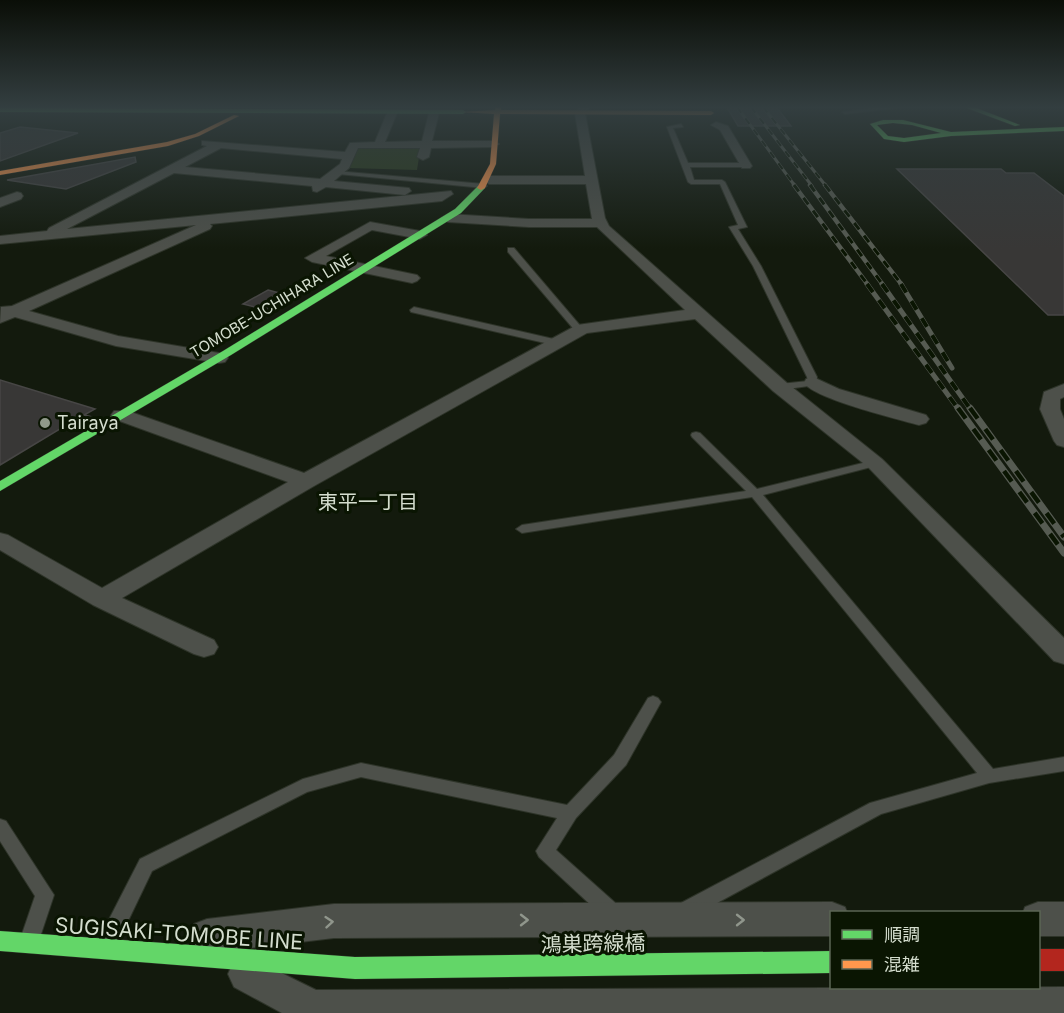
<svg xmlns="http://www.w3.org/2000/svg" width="1064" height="1013" font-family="Inter,'Noto Sans JP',sans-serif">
	<rect width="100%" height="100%" fill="#131a0d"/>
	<path fill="#2c3d1c" d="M 421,145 L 417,170 L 348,168 L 359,146 Z"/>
	<g fill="#383736" stroke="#474645" stroke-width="1.5">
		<path d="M 728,109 L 778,109 L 791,126 L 738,126 Z"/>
		<path d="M 20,127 L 78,133 L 0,161 L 0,133 Z"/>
		<path d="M 135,157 L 136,162 L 66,189 L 7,180 Z"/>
		<path d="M 897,169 L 1001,169 L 1006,173 L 1034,173 L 1064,196 L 1064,315 L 1048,315 Z"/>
		<path d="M 268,290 L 291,296 L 267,310 L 243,304 Z"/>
		<path d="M 0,380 L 95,409 L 84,415 L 93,417 L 72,430 L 63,427 L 0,465 Z"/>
	</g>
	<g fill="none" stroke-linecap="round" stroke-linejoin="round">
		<g stroke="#2e3429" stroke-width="2">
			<g id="lane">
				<path d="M 880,107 L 904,107 L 845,114 L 842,112 Z"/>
				<path d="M 681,124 L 683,127 L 673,128 L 688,163 L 746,163 L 749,165 L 746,167 L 690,167 L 694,180 L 722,180 L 725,182 L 747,227 L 738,229 L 761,266 L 817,377 L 816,385 L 780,390 L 775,387 L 780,384 L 808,381 L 807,377 L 753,266 L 729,227 L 738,225 L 720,184 L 691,184 L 688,182 L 667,127 Z"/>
				<path d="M 336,171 L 484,184 L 487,186 L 484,188 L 338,174 L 335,172 Z"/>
				<path d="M 508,248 L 514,248 L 583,329 L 583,333 L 577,333 L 508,252 Z"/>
				<path d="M 414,307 L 558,340 L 563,343 L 558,346 L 411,312 L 410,310 Z"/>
				<path d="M 696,432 L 700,433 L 757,489 L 875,460 L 879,461 L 881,463 L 879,465 L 763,495 L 993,769 L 1064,757 L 1064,771 L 989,783 L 881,814 L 695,915 L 688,918 L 681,915 L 679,909 L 681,903 L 870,803 L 977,773 L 752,497 L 522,533 L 516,529 L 522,525 L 746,491 L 692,437 L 691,435 L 692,433 Z"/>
				<path d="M 653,696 L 658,698 L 661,702 L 626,765 L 576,818 L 556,850 L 621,908 L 623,914 L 621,920 L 614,923 L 607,920 L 539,857 L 536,851 L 557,818 L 361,777 L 307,792 L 152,871 L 117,944 L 110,946 L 103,944 L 100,937 L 140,859 L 303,779 L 361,763 L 567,805 L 614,755 L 648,698 Z"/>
				<path d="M 0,819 L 6,821 L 54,895 L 39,940 L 32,943 L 25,940 L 22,934 L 35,896 L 0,841 Z"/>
			</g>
		</g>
		<g stroke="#2e3429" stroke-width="2">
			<g id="street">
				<path d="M 580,107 L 590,107 L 585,113 L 605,218 L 609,226 L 787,383 L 882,459 L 1064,638 L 1064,664 L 1054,661 L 868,467 L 773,391 L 695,319 L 587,333 L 314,486 L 122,598 L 214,640 L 218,647 L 214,654 L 204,657 L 194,654 L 93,605 L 0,550 L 0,533 L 8,535 L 102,588 L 288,482 L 114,419 L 111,415 L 114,411 L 128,411 L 304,473 L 577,325 L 685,310 L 597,227 L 529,227 L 448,222 L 441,218 L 448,214 L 529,219 L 592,219 L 586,184 L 489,184 L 483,180 L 489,176 L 585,176 L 575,113 Z"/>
				<path d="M 392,110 L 397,113 L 385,142 L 422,141 L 429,113 L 434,110 L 439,113 L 432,141 L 494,141 L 499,144 L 494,147 L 431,148 L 429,157 L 423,160 L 417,157 L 420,148 L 358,148 L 349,168 L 334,181 L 409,188 L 411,191 L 405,195 L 326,187 L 317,192 L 313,191 L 312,186 L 174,173 L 67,229 L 451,191 L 453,194 L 442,201 L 210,224 L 212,226 L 210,229 L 29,311 L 118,336 L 225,354 L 228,358 L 225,362 L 219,363 L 116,346 L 15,317 L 0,323 L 1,307 L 12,306 L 196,225 L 0,244 L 0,236 L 47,231 L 49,228 L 207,146 L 202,145 L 202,141 L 345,152 L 350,143 L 375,142 L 387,113 ZM 221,148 L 342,159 L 340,164 L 320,179 L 185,167 Z"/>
				<path d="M 716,122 L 728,126 L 752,166 L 750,168 L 742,168 L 720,130 L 711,125 Z"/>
				<path d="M 17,192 L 21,193 L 23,196 L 21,199 L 0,207 L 0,198 Z"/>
				<path d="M 370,222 L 420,231 L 427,235 L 420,239 L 372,230 L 326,256 L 417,275 L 420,278 L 417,281 L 412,283 L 312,262 L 305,258 Z"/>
				<path d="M 813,377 L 839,389 L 926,415 L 929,419 L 926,423 L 919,425 C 897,419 815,399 804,383 L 806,379 Z"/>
				<path d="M 1064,384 L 1064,397 L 1060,399 L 1060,409 L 1064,419 L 1064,447 L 1057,445 L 1054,441 L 1040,409 L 1044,392 Z"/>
				<path d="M 832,902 L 845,907 L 847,912 L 832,912 L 832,936 L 334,938 L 207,953 L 194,948 L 189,936 L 194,924 L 207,919 L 334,904 Z"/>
				<path d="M 1038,902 L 1064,902 L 1064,936 L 1038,936 L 1038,912 L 1023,912 L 1025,907 Z"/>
				<path d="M 247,956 L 316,990 L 1064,987 L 1064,1013 L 282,1013 L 234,987 L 228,974 L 234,961 Z"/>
			</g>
		</g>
		<g stroke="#2e3429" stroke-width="1">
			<g id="fast">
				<path d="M 964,107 L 974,107 L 1020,125 L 1015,126 Z"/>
				<path d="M 0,108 L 463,110 L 466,112 L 463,114 L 0,112 Z"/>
				<path d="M 883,120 L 903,120 L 951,132 L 1064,127 L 1064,131 L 951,136 L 904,142 L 884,139 L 870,124 ZM 893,123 L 912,125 L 941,133 L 904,138 L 888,136 L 877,125 Z"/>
				<path d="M 478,186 L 485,188 L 461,213 L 231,355 L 0,491 L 0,481 L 223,351 L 455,209 Z"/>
				<path d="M 0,931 L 355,957 L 832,951 L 832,973 L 355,979 L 0,951 Z"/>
			</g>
		</g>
		<g stroke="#2e3429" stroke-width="1">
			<g id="slow">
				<path d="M 495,107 L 501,107 L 501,110 L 711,111 L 714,113 L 711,115 L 500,114 L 496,164 L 485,188 L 481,190 L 477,188 L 490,164 L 494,114 L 460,112 L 495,110 Z"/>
				<path d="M 234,115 L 239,116 L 199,136 L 168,146 L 0,175 L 0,171 L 167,142 L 195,134 Z"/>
			</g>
		</g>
		<g stroke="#2e3429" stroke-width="1">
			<rect id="jam" x="1038" y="949" width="26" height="22"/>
		</g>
		<use href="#lane" fill="#4d504a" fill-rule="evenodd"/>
		<use href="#street" fill="#4d504a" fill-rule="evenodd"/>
		<use href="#fast" fill="#63d668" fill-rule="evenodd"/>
		<use href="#slow" fill="#ff974d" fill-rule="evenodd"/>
		<use href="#jam" fill="#b3261e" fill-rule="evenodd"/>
		<g stroke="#565b52" stroke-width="3">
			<g id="rail-far3">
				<path d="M 737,107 L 795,186"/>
				<path d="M 751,107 L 812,186"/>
				<path d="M 763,107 L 826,186"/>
			</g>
		</g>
		<g stroke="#565b52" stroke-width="4.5">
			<g id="rail-far2">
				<path d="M 794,185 L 868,285"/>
				<path d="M 810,185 L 883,285"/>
				<path d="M 825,185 L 902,285"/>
			</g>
		</g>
		<g stroke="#565b52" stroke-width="5">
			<g id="rail-far1">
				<path d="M 867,284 L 959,410"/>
				<path d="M 882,284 L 971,410"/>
				<path d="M 901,284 L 952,368"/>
			</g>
		</g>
		<g stroke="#565b52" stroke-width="7">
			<g id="rail">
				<path d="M 958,408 L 1064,553"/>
				<path d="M 970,408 L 1064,537"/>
			</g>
		</g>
		<use href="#rail-far3" stroke="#0a1502" stroke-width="2" stroke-dasharray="7" stroke-linecap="butt"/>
		<use href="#rail-far2" stroke="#0a1502" stroke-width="3" stroke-dasharray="8" stroke-linecap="butt"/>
		<use href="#rail-far1" stroke="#0a1502" stroke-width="4" stroke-dasharray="10" stroke-linecap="butt"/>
		<use href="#rail" stroke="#0a1502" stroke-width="4.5" stroke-dasharray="13" stroke-linecap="butt"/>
	</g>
	<defs><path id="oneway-chevron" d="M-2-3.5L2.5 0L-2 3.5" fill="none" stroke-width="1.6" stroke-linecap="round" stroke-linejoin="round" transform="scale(1.5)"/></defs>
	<g stroke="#90968c">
		<use href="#oneway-chevron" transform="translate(524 920)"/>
		<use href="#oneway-chevron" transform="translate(740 920)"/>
		<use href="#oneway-chevron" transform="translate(329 922) rotate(-5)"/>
	</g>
	<linearGradient id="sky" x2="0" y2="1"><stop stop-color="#0a0e07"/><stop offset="0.43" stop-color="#333e40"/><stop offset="1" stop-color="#333e40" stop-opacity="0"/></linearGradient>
	<rect width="1064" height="249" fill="url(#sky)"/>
	<circle fill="#90998a" stroke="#0a1502" stroke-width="2" cx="45" cy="423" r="6"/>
	<g text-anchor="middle" stroke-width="6" stroke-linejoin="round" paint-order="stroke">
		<g font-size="15" fill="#d4ddce" stroke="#0a1502">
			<text transform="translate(272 306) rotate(-31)" y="5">TOMOBE-UCHIHARA LINE</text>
		</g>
		<g font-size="18" fill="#d4ddce" stroke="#0a1502" text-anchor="start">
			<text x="57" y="429">Tairaya</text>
		</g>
		<g font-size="20" fill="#d4ddce" stroke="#0a1502">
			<text x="368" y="509">東平一丁目</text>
		</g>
		<g font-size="21" fill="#d4ddce" stroke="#0a1502">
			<text transform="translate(179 934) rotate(4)" y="7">SUGISAKI-TOMOBE LINE</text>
			<text transform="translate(593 944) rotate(-1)" y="7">鴻巣跨線橋</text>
		</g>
	</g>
	<rect x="830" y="911" width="210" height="78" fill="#0a1502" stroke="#5b6554" stroke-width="1.5"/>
	<rect x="842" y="930" width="30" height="9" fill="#63d668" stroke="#5b6554" stroke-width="1.5"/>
	<text x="884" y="941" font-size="18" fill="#d4ddce">順調</text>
	<rect x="842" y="960" width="30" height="9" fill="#ff974d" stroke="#5b6554" stroke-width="1.5"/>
	<text x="884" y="971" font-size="18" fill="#d4ddce">混雑</text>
</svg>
